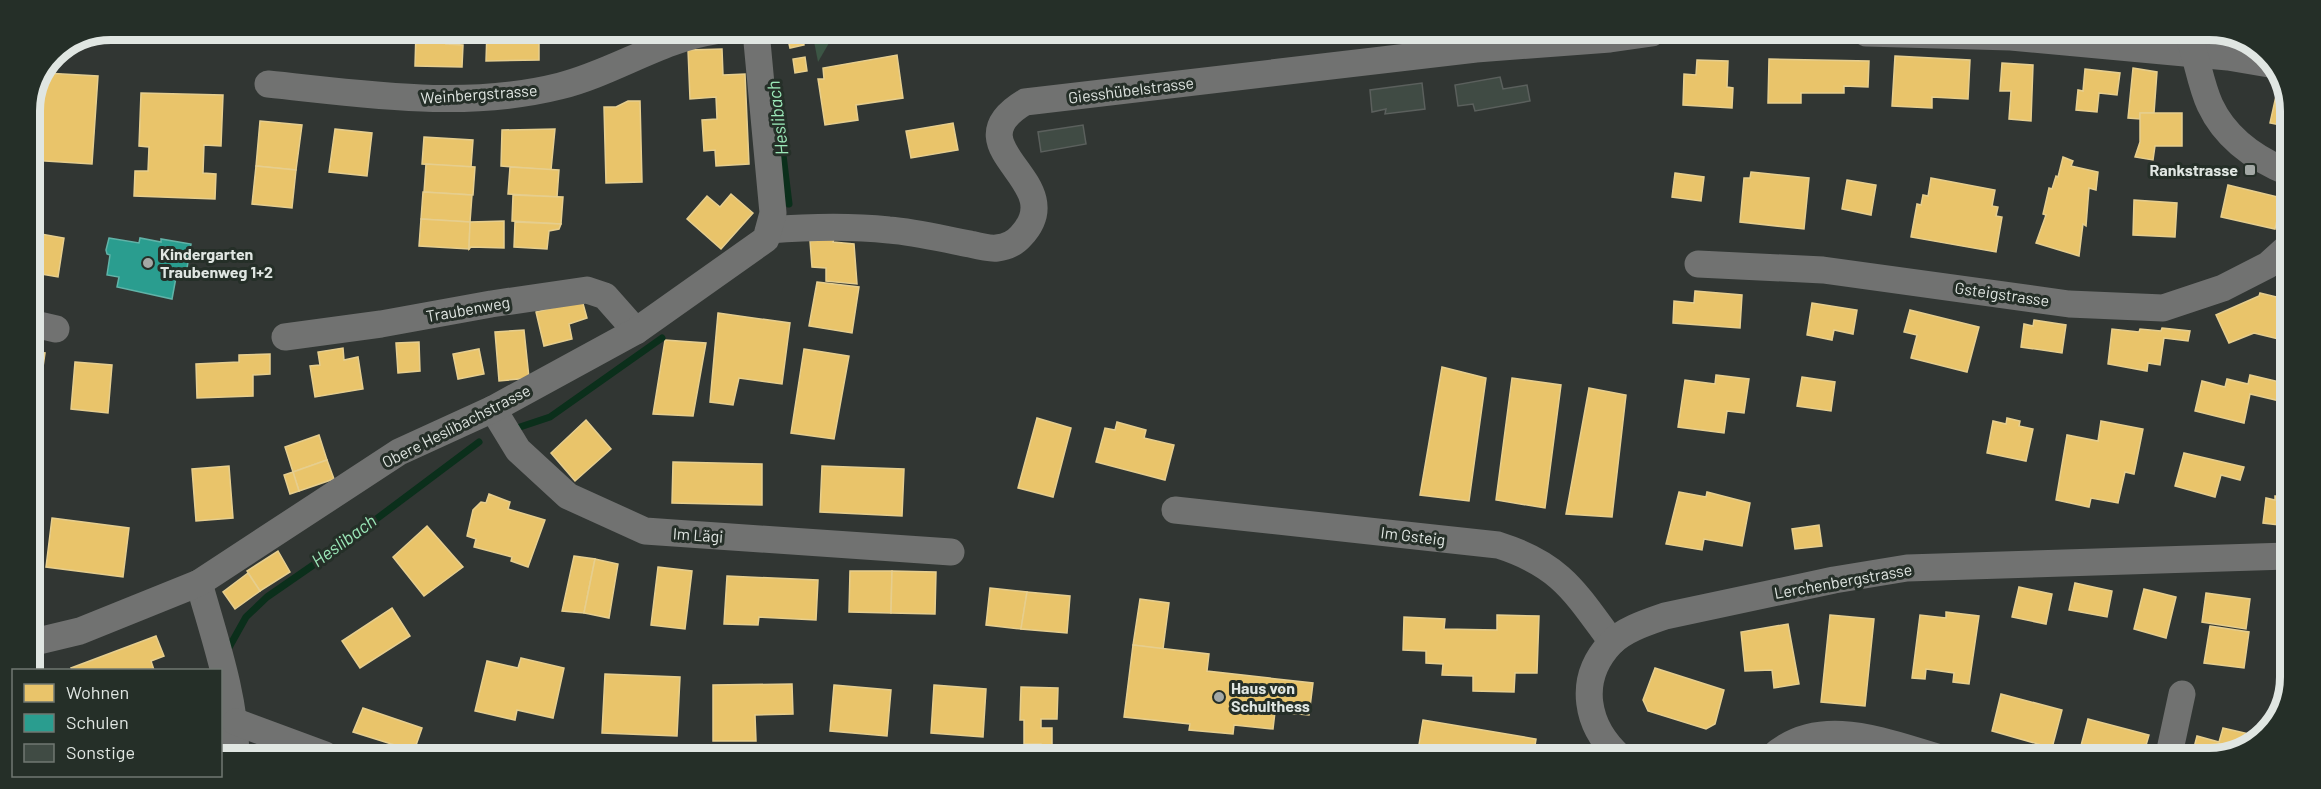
<svg xmlns="http://www.w3.org/2000/svg" width="2321" height="789" font-family="Barlow,sans-serif">
	<rect width="100%" height="100%" fill="#313633"/>
	<path fill="#3c5645" d="M 812,31 L 836,31 L 818,62 Z"/>
	<g fill="#e9c46a" stroke="#e6ce8e" stroke-width="1.5">
		<rect x="252" y="30" width="27" height="5"/>
		<rect x="309" y="30" width="37" height="7"/>
		<path d="M 416,31 L 447,31 L 446,44 L 463,45 L 462,67 L 415,66 Z"/>
		<path d="M 487,31 L 569,31 L 539,36 L 539,60 L 486,61 Z"/>
		<path d="M 786,31 L 801,31 L 804,45 L 790,48 Z"/>
		<path d="M 722,49 L 723,75 L 745,74 L 749,164 L 716,166 L 715,150 L 704,151 L 702,120 L 717,119 L 716,97 L 690,99 L 688,50 Z"/>
		<path d="M 897,55 L 903,98 L 856,105 L 858,120 L 825,125 L 818,79 L 824,79 L 823,68 Z"/>
		<path d="M 1895,56 L 1970,60 L 1968,99 L 1932,97 L 1932,108 L 1892,106 Z"/>
		<path d="M 805,57 L 807,71 L 795,73 L 793,59 Z"/>
		<path d="M 1769,59 L 1869,61 L 1868,87 L 1844,86 L 1844,93 L 1801,93 L 1801,103 L 1768,103 Z"/>
		<path d="M 1697,60 L 1728,61 L 1727,87 L 1733,88 L 1732,108 L 1683,105 L 1684,74 L 1696,75 Z"/>
		<path d="M 2002,63 L 2033,65 L 2031,121 L 2009,119 L 2011,91 L 2000,91 Z"/>
		<path d="M 2133,68 L 2157,72 L 2154,113 L 2140,113 L 2140,119 L 2128,118 Z"/>
		<path d="M 2085,69 L 2120,73 L 2117,95 L 2099,93 L 2097,112 L 2076,110 L 2078,90 L 2083,91 Z"/>
		<path d="M 45,73 L 98,76 L 92,164 L 30,160 L 30,106 Z"/>
		<path d="M 2280,78 L 2291,106 L 2291,127 L 2270,123 Z"/>
		<path d="M 141,93 L 223,95 L 221,146 L 204,145 L 203,173 L 216,174 L 215,199 L 134,196 L 135,171 L 148,171 L 149,147 L 139,146 Z"/>
		<path d="M 628,101 L 640,101 L 642,182 L 606,183 L 604,107 L 616,107 Z"/>
		<path d="M 2140,113 L 2182,113 L 2182,146 L 2155,146 L 2153,160 L 2135,157 L 2140,142 Z"/>
		<path d="M 260,121 L 302,125 L 296,170 L 256,166 Z"/>
		<path d="M 953,123 L 958,150 L 911,158 L 906,131 Z"/>
		<path d="M 335,129 L 372,133 L 367,176 L 329,172 Z"/>
		<path d="M 555,129 L 551,170 L 501,166 L 502,130 Z"/>
		<path d="M 424,137 L 473,140 L 471,167 L 422,164 Z"/>
		<path d="M 2063,157 L 2073,161 L 2071,166 L 2098,172 L 2096,190 L 2089,188 L 2086,226 L 2083,224 L 2079,256 L 2036,243 L 2046,215 L 2043,214 L 2049,188 L 2052,189 L 2056,176 L 2058,177 Z"/>
		<path d="M 426,164 L 475,167 L 473,195 L 424,192 Z"/>
		<path d="M 256,166 L 296,170 L 292,208 L 252,204 Z"/>
		<path d="M 510,167 L 559,170 L 557,197 L 508,194 Z"/>
		<path d="M 1751,172 L 1809,178 L 1804,229 L 1740,222 L 1744,178 L 1750,178 Z"/>
		<path d="M 1675,173 L 1704,177 L 1701,201 L 1672,197 Z"/>
		<path d="M 1931,178 L 1995,190 L 1992,206 L 1998,207 L 1996,216 L 2002,217 L 1996,252 L 1911,237 L 1917,204 L 1921,205 L 1923,195 L 1928,196 Z"/>
		<path d="M 1847,180 L 1876,185 L 1871,215 L 1842,209 Z"/>
		<path d="M 2228,185 L 2282,198 L 2275,229 L 2221,217 Z"/>
		<path d="M 423,192 L 472,195 L 470,222 L 421,219 Z"/>
		<path d="M 731,194 L 753,213 L 721,249 L 687,219 L 707,196 L 720,207 Z"/>
		<path d="M 513,195 L 563,197 L 561,224 L 512,221 Z"/>
		<path d="M 2134,200 L 2177,203 L 2175,237 L 2133,235 Z"/>
		<path d="M 421,219 L 470,222 L 469,249 L 419,246 Z"/>
		<path d="M 504,221 L 504,248 L 471,247 L 469,249 L 470,222 Z"/>
		<path d="M 515,222 L 561,224 L 559,229 L 549,231 L 547,249 L 514,247 Z"/>
		<path d="M 35,233 L 64,238 L 58,277 L 30,272 L 30,241 L 33,241 Z"/>
		<path d="M 834,239 L 833,242 L 854,244 L 857,284 L 826,281 L 826,268 L 812,267 L 810,241 Z"/>
		<path d="M 817,282 L 859,287 L 852,333 L 809,326 Z"/>
		<path d="M 1695,291 L 1742,295 L 1740,328 L 1673,323 L 1674,301 L 1694,303 Z"/>
		<path d="M 2260,293 L 2289,300 L 2289,314 L 2283,340 L 2254,333 L 2229,343 L 2216,315 L 2259,296 Z"/>
		<path d="M 582,300 L 587,318 L 569,324 L 572,339 L 544,346 L 536,312 Z"/>
		<path d="M 1812,303 L 1857,310 L 1853,334 L 1834,330 L 1832,340 L 1807,335 Z"/>
		<path d="M 1910,310 L 1979,327 L 1967,372 L 1911,358 L 1917,335 L 1904,332 Z"/>
		<path d="M 718,313 L 790,323 L 782,384 L 739,378 L 733,405 L 710,402 Z"/>
		<path d="M 2034,320 L 2066,325 L 2062,353 L 2021,347 L 2024,324 L 2033,326 Z"/>
		<path d="M 2162,328 L 2190,331 L 2188,341 L 2164,338 L 2160,365 L 2148,363 L 2147,371 L 2108,364 L 2112,329 L 2139,332 L 2140,329 L 2161,331 Z"/>
		<path d="M 524,330 L 529,378 L 499,381 L 495,332 Z"/>
		<path d="M 665,340 L 706,343 L 693,416 L 653,414 Z"/>
		<path d="M 419,342 L 420,371 L 398,373 L 396,343 Z"/>
		<path d="M 343,348 L 344,360 L 358,357 L 363,389 L 315,397 L 310,366 L 320,365 L 318,352 Z"/>
		<path d="M 479,349 L 484,374 L 458,379 L 453,354 Z"/>
		<path d="M 804,349 L 849,356 L 834,439 L 791,433 Z"/>
		<path d="M 30,351 L 45,353 L 42,374 L 30,372 Z"/>
		<path d="M 270,354 L 270,374 L 253,375 L 253,396 L 197,398 L 196,364 L 239,362 L 239,355 Z"/>
		<path d="M 75,362 L 112,365 L 108,413 L 71,409 Z"/>
		<path d="M 1442,367 L 1486,378 L 1469,501 L 1420,495 Z"/>
		<path d="M 1716,375 L 1749,379 L 1744,413 L 1727,411 L 1724,433 L 1678,427 L 1685,380 L 1715,384 Z"/>
		<path d="M 2250,375 L 2284,383 L 2280,401 L 2250,394 L 2244,423 L 2195,411 L 2202,381 L 2225,387 L 2227,379 L 2248,384 Z"/>
		<path d="M 1802,377 L 1835,382 L 1831,411 L 1797,406 Z"/>
		<path d="M 1512,378 L 1561,385 L 1545,508 L 1496,500 Z"/>
		<path d="M 1589,388 L 1626,395 L 1612,517 L 1566,514 Z"/>
		<path d="M 1037,418 L 1071,428 L 1053,497 L 1018,488 Z"/>
		<path d="M 2007,418 L 2020,421 L 2019,426 L 2033,429 L 2026,461 L 1987,453 L 1993,421 L 2006,424 Z"/>
		<path d="M 586,420 L 611,449 L 575,481 L 551,453 Z"/>
		<path d="M 2101,421 L 2143,429 L 2134,474 L 2125,472 L 2118,503 L 2091,498 L 2089,507 L 2056,500 L 2067,435 L 2098,441 Z"/>
		<path d="M 1117,422 L 1146,430 L 1144,438 L 1174,445 L 1165,480 L 1096,462 L 1105,428 L 1115,430 Z"/>
		<path d="M 319,435 L 327,460 L 293,472 L 285,447 Z"/>
		<path d="M 2184,453 L 2244,467 L 2240,480 L 2221,475 L 2215,497 L 2175,486 Z"/>
		<path d="M 327,460 L 334,479 L 299,491 L 293,472 Z"/>
		<path d="M 673,462 L 762,464 L 762,505 L 672,503 Z"/>
		<path d="M 229,466 L 233,518 L 196,521 L 192,469 Z"/>
		<path d="M 822,466 L 904,469 L 902,516 L 820,512 Z"/>
		<path d="M 293,472 L 299,491 L 290,494 L 284,475 Z"/>
		<path d="M 1679,492 L 1706,497 L 1707,492 L 1750,503 L 1742,546 L 1704,539 L 1702,550 L 1666,544 Z"/>
		<path d="M 489,494 L 510,502 L 508,509 L 545,520 L 528,567 L 511,561 L 512,557 L 474,547 L 476,539 L 467,536 L 473,510 L 481,502 L 486,503 Z"/>
		<path d="M 2275,496 L 2288,497 L 2288,526 L 2263,523 L 2266,498 L 2275,500 Z"/>
		<path d="M 52,518 L 129,528 L 123,577 L 46,567 Z"/>
		<path d="M 1819,525 L 1822,546 L 1795,549 L 1792,529 Z"/>
		<path d="M 427,526 L 463,567 L 424,596 L 393,557 Z"/>
		<path d="M 278,551 L 290,572 L 260,591 L 247,571 Z"/>
		<path d="M 574,556 L 595,559 L 584,613 L 562,611 Z"/>
		<path d="M 595,559 L 618,564 L 609,618 L 584,613 Z"/>
		<path d="M 658,567 L 692,571 L 685,629 L 651,625 Z"/>
		<path d="M 850,571 L 892,571 L 891,613 L 849,612 Z"/>
		<path d="M 892,571 L 936,572 L 935,614 L 891,613 Z"/>
		<path d="M 248,573 L 260,591 L 235,609 L 223,592 Z"/>
		<path d="M 727,576 L 818,580 L 816,620 L 759,617 L 758,625 L 724,624 Z"/>
		<path d="M 2075,583 L 2112,591 L 2107,617 L 2069,610 Z"/>
		<path d="M 2019,587 L 2052,594 L 2046,624 L 2012,617 Z"/>
		<path d="M 990,588 L 1027,592 L 1021,629 L 986,625 Z"/>
		<path d="M 2144,589 L 2176,597 L 2166,638 L 2134,629 Z"/>
		<path d="M 1027,592 L 1070,596 L 1067,633 L 1021,629 Z"/>
		<path d="M 2206,593 L 2250,599 L 2246,629 L 2202,622 Z"/>
		<path d="M 2288,597 L 2287,641 L 2280,641 L 2277,598 Z"/>
		<path d="M 1140,599 L 1169,603 L 1163,649 L 1133,645 Z"/>
		<path d="M 392,608 L 410,636 L 360,668 L 342,641 Z"/>
		<path d="M 1946,612 L 1979,616 L 1969,684 L 1953,682 L 1954,673 L 1926,669 L 1925,679 L 1912,678 L 1920,615 L 1946,618 Z"/>
		<path d="M 1497,615 L 1539,616 L 1537,673 L 1515,673 L 1514,692 L 1473,691 L 1473,676 L 1442,675 L 1443,664 L 1426,663 L 1426,651 L 1403,650 L 1404,617 L 1445,619 L 1444,629 L 1497,630 Z"/>
		<path d="M 1830,615 L 1874,619 L 1865,706 L 1821,702 Z"/>
		<path d="M 1788,624 L 1799,684 L 1774,688 L 1772,670 L 1745,671 L 1741,632 Z"/>
		<path d="M 2210,626 L 2249,632 L 2244,668 L 2204,663 Z"/>
		<path d="M 156,636 L 164,656 L 151,661 L 154,670 L 72,670 L 71,668 Z"/>
		<path d="M 1133,645 L 1209,654 L 1207,671 L 1313,683 L 1309,715 L 1275,712 L 1273,729 L 1234,725 L 1233,734 L 1189,730 L 1190,724 L 1124,717 Z"/>
		<path d="M 521,658 L 564,668 L 553,718 L 517,710 L 515,720 L 475,711 L 487,661 L 518,668 Z"/>
		<path d="M 1655,668 L 1724,690 L 1715,724 L 1706,729 L 1648,711 L 1643,700 Z"/>
		<path d="M 605,674 L 680,677 L 677,736 L 602,733 Z"/>
		<path d="M 792,684 L 793,714 L 755,715 L 756,741 L 713,741 L 713,685 Z"/>
		<path d="M 834,685 L 891,690 L 887,736 L 830,731 Z"/>
		<path d="M 934,685 L 986,689 L 983,737 L 931,733 Z"/>
		<path d="M 1021,687 L 1058,688 L 1057,719 L 1041,719 L 1041,728 L 1052,728 L 1052,752 L 1041,752 L 1041,744 L 1024,744 L 1024,720 L 1020,720 Z"/>
		<path d="M 2001,694 L 2062,710 L 2052,748 L 1992,731 Z"/>
		<path d="M 363,708 L 422,728 L 414,751 L 353,732 Z"/>
		<path d="M 2088,719 L 2149,735 L 2142,759 L 2078,757 Z"/>
		<path d="M 1423,720 L 1536,739 L 1533,758 L 1417,757 Z"/>
		<path d="M 2223,728 L 2262,737 L 2259,742 L 2210,759 L 2191,759 L 2197,736 L 2219,742 Z"/>
		<path d="M 248,747 L 284,749 L 283,755 L 247,755 Z"/>
	</g>
	<path fill="#2a9d8f" stroke="#61b3a8" stroke-width="1.5" d="M 109,238 L 139,243 L 140,238 L 161,242 L 161,239 L 191,244 L 186,274 L 177,272 L 172,299 L 117,287 L 119,277 L 107,275 L 110,255 L 107,254 L 106,250 Z"/>
	<g fill="none" stroke-linecap="round" stroke-linejoin="round">
		<g stroke="#0b2f1b" stroke-width="7">
			<path d="M 775,90 L 789,204"/>
			<path d="M 520,427 L 550,417 L 662,338"/>
			<path d="M 227,651 L 246,617 L 267,597 L 335,550 L 479,442"/>
		</g>
	</g>
	<g fill="#404b44" stroke="#5b605d" stroke-width="1.5">
		<path d="M 1500,77 L 1503,89 L 1527,85 L 1530,101 L 1475,111 L 1473,104 L 1458,106 L 1455,85 Z"/>
		<path d="M 1422,83 L 1425,109 L 1385,114 L 1386,109 L 1372,112 L 1370,90 Z"/>
		<path d="M 1083,125 L 1086,144 L 1041,152 L 1038,132 Z"/>
	</g>
	<g fill="none" stroke-linecap="round" stroke-linejoin="round">
		<g stroke="#717271" stroke-width="27">
			<path d="M 1866,33 L 2011,37 L 2228,57 L 2275,65"/>
			<path d="M 2188,34 C 2197,57 2200,83 2210,105 C 2226,139 2257,160 2290,173"/>
			<path d="M 268,84 C 365,94 465,110 560,86 C 613,73 661,39 715,31"/>
			<path d="M 769,230 C 808,227 850,226 889,230 C 916,232 943,239 970,244 C 978,246 989,249 997,248 C 1006,247 1015,243 1021,236 C 1073,181 948,148 1025,102 L 1476,49 L 1610,39 L 1652,33"/>
			<path d="M 1698,264 L 1823,270 L 2069,304 L 2163,308 L 2223,288 L 2268,265 L 2290,245"/>
			<path d="M 30,323 L 56,329"/>
			<path d="M 285,337 L 381,324 L 491,304 L 587,290 L 605,296 L 636,331"/>
			<path d="M 493,409 L 518,450 L 568,496 L 645,531 L 951,552"/>
			<path d="M 1175,510 L 1498,545 C 1561,565 1575,592 1612,642"/>
			<path d="M 199,583 C 215,640 235,696 236,755"/>
			<path d="M 30,643 L 80,631 L 199,583 L 399,452 L 493,409 L 636,331 L 766,239 L 773,213 L 756,31"/>
			<path d="M 236,722 L 325,755"/>
			<path d="M 1621,758 C 1586,727 1576,680 1611,643 C 1625,629 1648,622 1665,616 L 1834,580 L 1907,568 L 2288,556"/>
			<path d="M 1771,758 C 1819,713 1887,743 1941,758"/>
			<path d="M 2168,759 L 2182,694"/>
		</g>
	</g>
	<g fill="#a3a8a5" stroke="#252f28" stroke-width="2">
		<rect x="2244" y="164" width="12" height="12" rx="3"/>
		<circle cx="148" cy="263" r="6"/>
		<circle cx="1219" cy="697" r="6"/>
	</g>
	<g text-anchor="middle" stroke-width="6" stroke-linejoin="round" paint-order="stroke">
		<g font-size="16" fill="#e0e6e2" stroke="#252f28">
			<text transform="translate(1131 90) rotate(-7)" y="6">Giesshübelstrasse</text>
			<text transform="translate(479 94) rotate(-4)" y="6">Weinbergstrasse</text>
			<text transform="translate(2002 294) rotate(8)" y="6">Gsteigstrasse</text>
			<text transform="translate(468 309) rotate(-10)" y="6">Traubenweg</text>
			<text transform="translate(456 426) rotate(-27)" y="6">Obere Heslibachstrasse</text>
			<text transform="translate(698 535) rotate(4)" y="6">Im Lägi</text>
			<text transform="translate(1413 536) rotate(7)" y="6">Im Gsteig</text>
			<text transform="translate(1843 581) rotate(-10)" y="6">Lerchenbergstrasse</text>
		</g>
		<g font-size="16" font-weight="bold" fill="#e0e6e2" stroke="#252f28" text-anchor="start">
			<text x="2238" y="176" text-anchor="end">Rankstrasse</text>
			<text x="160" y="260">Kindergarten<tspan x="160" dy="18">Traubenweg 1+2</tspan></text>
			<text x="1231" y="694">Haus von<tspan x="1231" dy="18">Schulthess</tspan></text>
		</g>
		<g font-size="18" font-style="italic" fill="#9be8b8" stroke="#252f28">
			<text transform="translate(778 118) rotate(-97)" y="6">Heslibach</text>
			<text transform="translate(344 541) rotate(-36)" y="6">Heslibach</text>
		</g>
	</g>
	<path d="M0 0H2321V789H0ZM111 40H2209A71 71 0 0 1 2280 111V677A71 71 0 0 1 2209 748H111A71 71 0 0 1 40 677V111A71 71 0 0 1 111 40Z" fill="#252f28" fill-rule="evenodd"/>
	<path fill="none" stroke="#e0e6e2" stroke-width="8" d="M111 40H2209A71 71 0 0 1 2280 111V677A71 71 0 0 1 2209 748H111A71 71 0 0 1 40 677V111A71 71 0 0 1 111 40Z"/>
	<rect x="12" y="669" width="210" height="108" fill="#252f28" stroke="#707872" stroke-width="1.5"/>
	<rect x="24" y="684" width="30" height="18" fill="#e9c46a" stroke="#707872" stroke-width="1.5"/>
	<text x="66" y="699" font-size="18" fill="#e0e6e2">Wohnen</text>
	<rect x="24" y="714" width="30" height="18" fill="#2a9d8f" stroke="#707872" stroke-width="1.5"/>
	<text x="66" y="729" font-size="18" fill="#e0e6e2">Schulen</text>
	<rect x="24" y="744" width="30" height="18" fill="#404b44" stroke="#707872" stroke-width="1.5"/>
	<text x="66" y="759" font-size="18" fill="#e0e6e2">Sonstige</text>
</svg>
